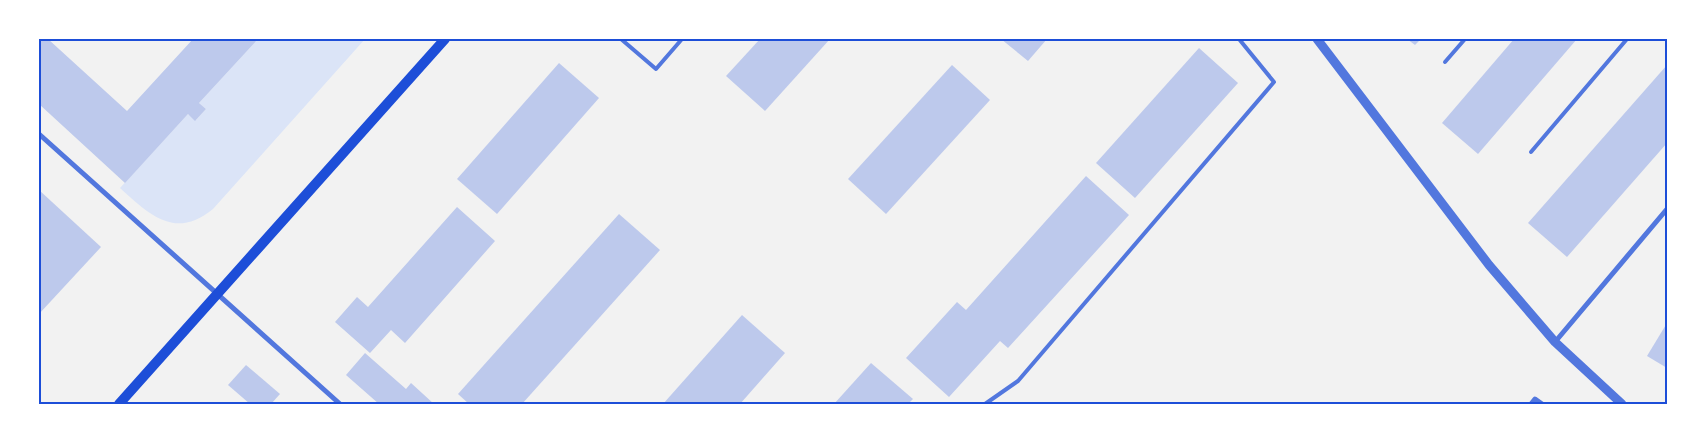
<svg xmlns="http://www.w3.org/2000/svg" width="1706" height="443" font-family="'Crimson Pro',serif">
	<rect width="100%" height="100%" fill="#f2f2f2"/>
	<path fill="#dbe4f7" d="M 258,39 L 365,39 L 213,209 C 175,240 150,215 120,188 L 188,114 L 196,120 L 206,109 L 199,103 Z"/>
	<g fill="#bdc9ec">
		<path d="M 39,39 L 48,39 L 127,111 L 193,39 L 258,39 L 199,103 L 206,109 L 195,121 L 188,114 L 125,183 L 39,104 Z"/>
		<path d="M 760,39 L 830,39 L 765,111 L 726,76 Z"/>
		<path d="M 1001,39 L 1047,39 L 1028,61 Z"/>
		<path d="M 1407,39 L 1421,39 L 1415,45 Z"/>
		<path d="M 1514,39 L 1577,39 L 1478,154 L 1442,123 Z"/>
		<path d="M 1199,48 L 1238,83 L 1135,198 L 1096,163 Z"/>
		<path d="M 559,63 L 599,98 L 497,214 L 457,179 Z"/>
		<path d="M 952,65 L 990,100 L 886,214 L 848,179 Z"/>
		<path d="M 1667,65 L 1667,143 L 1567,257 L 1528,223 Z"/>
		<path d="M 1086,176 L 1129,215 L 1008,348 L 1000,341 L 949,397 L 906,358 L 957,302 L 966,310 Z"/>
		<path d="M 39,190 L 101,247 L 39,314 Z"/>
		<path d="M 457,207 L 495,241 L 405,343 L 391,330 L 370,353 L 335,322 L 357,297 L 368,307 Z"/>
		<path d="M 619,214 L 660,250 L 522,404 L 469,404 L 458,394 Z"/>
		<path d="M 742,315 L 785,353 L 740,404 L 663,404 Z"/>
		<path d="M 1667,323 L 1667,368 L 1647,356 Z"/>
		<path d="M 365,353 L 406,389 L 411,383 L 434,404 L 379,404 L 346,375 Z"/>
		<path d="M 871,363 L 913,399 L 908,404 L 834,404 Z"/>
		<path d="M 246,365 L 280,394 L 271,404 L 250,404 L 228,385 Z"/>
	</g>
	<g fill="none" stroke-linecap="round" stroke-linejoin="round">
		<g stroke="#5277de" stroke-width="4">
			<path d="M 621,39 L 656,69 L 682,39"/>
			<path d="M 1445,62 L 1465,39"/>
			<path d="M 1531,152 L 1627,39"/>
			<path d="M 985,404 L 1018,381 L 1274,82 L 1239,39"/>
		</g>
		<g stroke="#5277de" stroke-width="5">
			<path d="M 39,134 L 340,404"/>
			<path d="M 1555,342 L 1667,209"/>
			<path d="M 1531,404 L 1535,399 L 1542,404"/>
		</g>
		<path stroke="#5277de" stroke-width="9" d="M 1317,39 L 1489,265 L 1555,342 L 1622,404"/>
		<path stroke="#1d4ed8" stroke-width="10" d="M 119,404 L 445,39"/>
	</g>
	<rect width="1706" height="443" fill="none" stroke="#ffffff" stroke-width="80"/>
	<rect x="40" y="40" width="1626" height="363" fill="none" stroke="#1d4ed8" stroke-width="2"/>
</svg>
